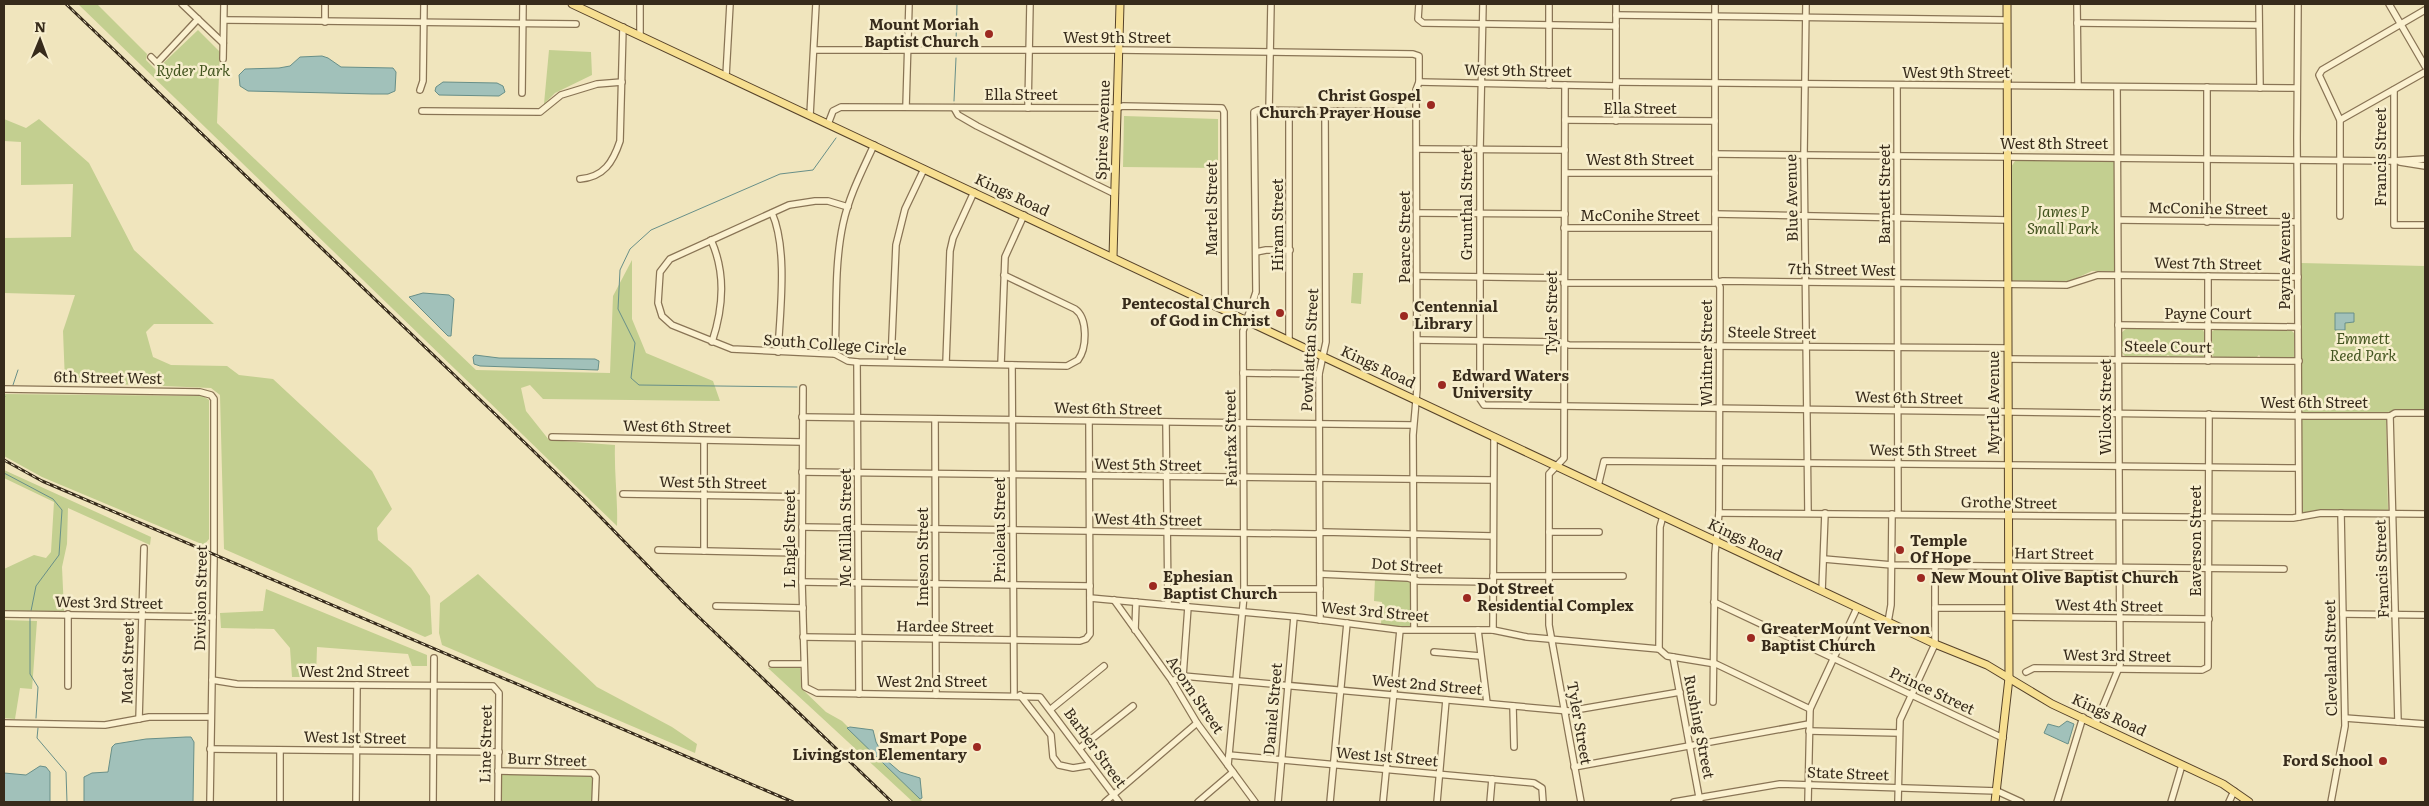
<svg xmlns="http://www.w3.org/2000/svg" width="2429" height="806" font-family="Literata,serif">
	<rect width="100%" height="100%" fill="#f0e5bd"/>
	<g fill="#c3cf90">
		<path d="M 78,4 L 97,4 L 147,54 L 146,60 L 156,70 L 198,30 L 220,52 L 217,123 L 476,370 L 610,373 L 613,296 L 632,260 L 632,319 L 646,353 L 713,381 L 720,401 L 543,399 L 530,385 L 521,388 L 526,411 L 549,440 L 615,445 C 614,472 618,499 617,526 Z"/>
		<path d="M 549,50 L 591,52 L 592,75 L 555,93 L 544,104 Z"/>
		<path d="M 1124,116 L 1218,119 L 1218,168 L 1123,167 Z"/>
		<path d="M 4,119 L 26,128 L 39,119 L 89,163 L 134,250 L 214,324 L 154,324 L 146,332 L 153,357 L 171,365 L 227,366 L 239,375 L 273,379 L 372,471 L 392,509 L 377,528 L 378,540 L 411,568 L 430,596 L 432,634 L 425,637 L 224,549 L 220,395 L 211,388 L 65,382 L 63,331 L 75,295 L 4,293 L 4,238 L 71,237 L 73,184 L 21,185 L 21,142 L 4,141 Z"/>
		<path d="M 2018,160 L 2115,161 L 2115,272 L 2092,271 L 2068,282 L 2012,281 L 2011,167 L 2015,161 Z"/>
		<path d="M 2301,263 L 2425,266 L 2425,411 L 2386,412 L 2388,511 L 2323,510 L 2300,514 Z"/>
		<path d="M 1353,273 L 1363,273 L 1361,304 L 1351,303 Z"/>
		<path d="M 2127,328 L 2203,330 C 2207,336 2207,351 2203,358 L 2197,356 L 2171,357 L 2168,355 L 2165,357 L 2125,356 L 2121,352 L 2121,333 Z"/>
		<path d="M 2216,329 L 2291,330 L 2294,333 L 2294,358 L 2261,358 L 2259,355 L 2256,358 L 2214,357 L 2211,354 L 2211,332 Z"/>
		<path d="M 4,394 L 203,396 L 209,400 L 209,539 L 204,545 L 42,477 L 4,456 Z"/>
		<path d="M 4,470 L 151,537 L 150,545 L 68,508 L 67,544 L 62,567 L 64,611 L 5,612 L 4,569 L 34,555 L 46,558 L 51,552 L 54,502 L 4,478 Z"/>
		<path d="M 478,574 L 597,687 L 672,727 L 697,744 L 695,753 L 442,645 L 439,633 L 440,603 Z"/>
		<path d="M 1375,579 L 1409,580 L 1411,583 L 1411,628 L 1381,625 L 1382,602 L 1374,601 Z"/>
		<path d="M 266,589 L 427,655 L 427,666 L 412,666 L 408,654 L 317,647 L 316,677 L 292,677 L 290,648 L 274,629 L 221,628 L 220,613 L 263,611 Z"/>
		<path d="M 4,620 L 37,621 L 32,689 L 20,688 L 15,719 L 4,718 Z"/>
		<path d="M 768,668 L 800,668 L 801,688 L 826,712 L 842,721 L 923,802 L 913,802 Z"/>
		<path d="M 501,773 L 598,775 L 596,802 L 501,802 Z"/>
	</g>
	<g fill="#a1c1ba" stroke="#688f88">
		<path d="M 322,56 L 328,58 L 341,67 L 393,68 L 396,72 L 395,91 L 388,94 L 372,94 L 248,91 L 240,86 L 239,75 L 245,69 L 279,68 L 290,66 L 300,57 Z"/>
		<path d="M 443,82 L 497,83 L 503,86 L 505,92 L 499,96 L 439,95 L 435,91 L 436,87 Z"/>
		<path d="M 423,293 L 449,295 L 454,299 L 451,336 L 448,336 L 409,297 Z"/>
		<path d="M 2335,313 L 2354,313 L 2354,322 L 2345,323 L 2345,330 L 2335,330 Z"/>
		<path d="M 475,355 L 499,358 L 595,359 L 599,361 L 598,370 L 480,366 L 474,364 L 473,357 Z"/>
		<path d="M 2067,721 L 2074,724 L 2068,744 L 2044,733 L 2048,724 L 2059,727 Z"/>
		<path d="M 850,727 L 873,730 L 876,742 L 885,759 L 900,772 L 920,778 L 922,798 L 920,799 L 847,728 Z"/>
		<path d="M 186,737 L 191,737 L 194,742 L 193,802 L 84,802 L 84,777 L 92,773 L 108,772 L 112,747 L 115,744 L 146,739 Z"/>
		<path d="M 40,766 L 46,767 L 50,772 L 50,802 L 4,802 L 4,773 L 26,775 Z"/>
	</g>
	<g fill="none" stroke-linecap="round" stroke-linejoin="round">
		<g stroke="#688f88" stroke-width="1">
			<path d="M 956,42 L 957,4"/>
			<path d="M 954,101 L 956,58"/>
			<path d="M 13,385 L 18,370"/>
			<path d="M 797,387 L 639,385 L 631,378 L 635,343 L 618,309 L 620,270 L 630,249 L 651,230 L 780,174 L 813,170 L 836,138"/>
			<path d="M 4,398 L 5,397"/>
			<path d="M 4,473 L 53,499 L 62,510 L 59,555 L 36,586 L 31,611"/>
			<path d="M 30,618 L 30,674 L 38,687 L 36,718"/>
			<path d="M 38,728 L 37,738 L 66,772 L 67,802"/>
		</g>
		<g stroke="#897455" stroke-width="8">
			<g id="minor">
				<path d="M 182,4 L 223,43"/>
				<path d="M 640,4 L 640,35"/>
				<path d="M 1419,4 L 1418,19 L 1423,23 L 1616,26"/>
				<path d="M 1483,4 L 1480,149 L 1480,399 L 1484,405 L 2308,416 L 2390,416 L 2395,413 L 2425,413"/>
				<path d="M 1616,4 L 1616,121"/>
				<path d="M 1806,4 L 1804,154 L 1808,513"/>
				<path d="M 2077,4 L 2078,86"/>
				<path d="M 2259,4 L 2260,88"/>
				<path d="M 2298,4 L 2297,138 L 2299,517"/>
				<path d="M 2389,4 L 2425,66"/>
				<path d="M 1616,15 L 2007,20"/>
				<path d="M 224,20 L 576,24"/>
				<path d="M 325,22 L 325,4"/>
				<path d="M 2077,23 L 2259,25"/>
				<path d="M 814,50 L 1118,50 L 1413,54 L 1419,56 L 1419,82 L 1416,90 L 1417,389 L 1413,435 L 1414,629"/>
				<path d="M 151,57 L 157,63 L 198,19"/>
				<path d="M 223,59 L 224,4"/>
				<path d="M 726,76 L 730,4"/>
				<path d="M 1419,82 L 1616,86"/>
				<path d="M 1616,82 L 2297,88"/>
				<path d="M 1549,85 L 1549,4"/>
				<path d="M 1565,85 L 1564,458 L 1549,474 L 1549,625 L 1581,802"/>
				<path d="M 1897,85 L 1898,514"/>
				<path d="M 420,90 L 423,81 L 424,4"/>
				<path d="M 2394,90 L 2394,225 L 2425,225"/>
				<path d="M 522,93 L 523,4"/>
				<path d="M 906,107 L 909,4"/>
				<path d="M 954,108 L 958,115 L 977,126 L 1115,194"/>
				<path d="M 1028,108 L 1030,4"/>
				<path d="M 1269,110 L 1271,4"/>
				<path d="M 422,111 L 540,112 L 561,95 L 597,84 L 622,82"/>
				<path d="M 1289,111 L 1289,340"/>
				<path d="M 810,115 L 816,4"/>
				<path d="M 1565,120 L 1715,121"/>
				<path d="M 2340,120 L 2425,72"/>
				<path d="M 828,124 L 833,111 L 841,107 L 1117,108 L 1123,106 L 1222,108 L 1224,112 L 1225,310"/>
				<path d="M 1417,149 L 1565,150"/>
				<path d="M 1715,154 L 2393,161 L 2425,159"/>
				<path d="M 2400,162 L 2425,166"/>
				<path d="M 1565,173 L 1715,173"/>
				<path d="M 580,179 C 604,177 613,162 620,141 L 623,27"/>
				<path d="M 848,207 L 828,201 L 815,201 L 789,205 L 670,259 L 660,272 L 658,303 L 662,316 L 672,325 L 732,349 L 835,354 L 848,361 L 857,362 L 1067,366 L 1078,360 C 1087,348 1088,318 1075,309 L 1004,275"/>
				<path d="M 772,213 C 788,249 780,312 778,352"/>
				<path d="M 1418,213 L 1565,214"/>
				<path d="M 1715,214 L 2008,220"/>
				<path d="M 2340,216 L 2340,120 L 2319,75 L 2322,70 L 2425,10"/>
				<path d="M 2119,220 L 2297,222"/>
				<path d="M 2207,222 L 2207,87"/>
				<path d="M 1564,228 L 1715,228"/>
				<path d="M 711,240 C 726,273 723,309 712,342"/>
				<path d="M 1256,252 L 1266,250 L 1290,250"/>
				<path d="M 1417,276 L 1564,278"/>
				<path d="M 2208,276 L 2208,361"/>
				<path d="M 1564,283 L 1714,283 L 1723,281 L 2067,285 L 2098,275 L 2298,277"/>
				<path d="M 2118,325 L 2298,327"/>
				<path d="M 1417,340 L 1560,342 L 1569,345 L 2008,348"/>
				<path d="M 835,354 C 837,311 834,266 843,224 C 849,196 862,171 874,145"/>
				<path d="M 2008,359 L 2299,361"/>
				<path d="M 857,362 L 859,694"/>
				<path d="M 891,362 L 896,245 L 905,209 L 924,169"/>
				<path d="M 946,363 L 950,251 L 953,238 L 974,192"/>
				<path d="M 1001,364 L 1005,257 L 1024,215"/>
				<path d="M 1012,365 L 1014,695"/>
				<path d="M 1243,373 L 1319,374"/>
				<path d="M 803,388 L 802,582 L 805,687 L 817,693 L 1040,697 L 1119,802"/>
				<path d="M 4,389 L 200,392 L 211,395 L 214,399 L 214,558 L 210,802"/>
				<path d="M 2390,416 L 2398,722"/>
				<path d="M 802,417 L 1413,425"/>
				<path d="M 935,419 L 936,695"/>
				<path d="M 1166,422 L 1168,605"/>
				<path d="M 552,437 L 802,442"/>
				<path d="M 704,441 L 704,551"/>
				<path d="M 802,472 L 1493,480"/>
				<path d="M 1598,486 L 1604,461 L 2298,468"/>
				<path d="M 623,494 L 802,497"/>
				<path d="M 1719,513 L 2293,518 L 2321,513 L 2425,514"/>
				<path d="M 802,527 L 1316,534 L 1323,532 L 1493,536"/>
				<path d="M 1549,532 L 1599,532"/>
				<path d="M 658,550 L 802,553"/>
				<path d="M 1824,559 L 1892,565 L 2284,569"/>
				<path d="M 1320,574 L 1408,578 L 1418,581 L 1493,582"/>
				<path d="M 1493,576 L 1623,576"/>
				<path d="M 802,582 L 1090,586"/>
				<path d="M 1244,589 L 1320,589"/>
				<path d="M 1822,591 L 1825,513"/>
				<path d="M 1090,598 L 1298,617 L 1400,630 L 1493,630 L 1527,637 L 1659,649 L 1667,656 L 1716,664 L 1810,709"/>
				<path d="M 1114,600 L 1172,681 L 1197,723 L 1255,802"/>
				<path d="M 1714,602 L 2003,738"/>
				<path d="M 716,606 L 803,608"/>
				<path d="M 1935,608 L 2009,608"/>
				<path d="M 4,614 L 213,617"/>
				<path d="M 68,614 L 68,686"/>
				<path d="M 2343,614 L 2425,615"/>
				<path d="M 2009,617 L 2209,619"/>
				<path d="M 1320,620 L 1319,374 L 1326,342 L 1325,111"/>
				<path d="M 1888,622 L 1891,605 L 1892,514"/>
				<path d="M 1135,630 L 1136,602"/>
				<path d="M 1478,630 L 1487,703"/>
				<path d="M 1493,630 L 1494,437"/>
				<path d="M 803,637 L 1080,641 L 1086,639 L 1090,634 L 1089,421"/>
				<path d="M 1659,649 L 1660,527 L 1663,516"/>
				<path d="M 1434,652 L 1480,656"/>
				<path d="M 1673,657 L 1700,802"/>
				<path d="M 772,664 L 804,664"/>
				<path d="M 2026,672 L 2034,668 L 2202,670 L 2208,667 L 2209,414"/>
				<path d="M 1183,676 L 1188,607"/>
				<path d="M 212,680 L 237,684 L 493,686 L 499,693 L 498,802"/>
				<path d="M 1172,681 L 1183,676 L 1569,711 L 1680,692"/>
				<path d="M 1020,695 L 1051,735 L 1053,757 L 1059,765 L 1073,768 L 1091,765"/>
				<path d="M 1713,702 L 1715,553 L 1719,513 L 1720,287 L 1715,278 L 1715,4"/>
				<path d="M 1513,706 L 1514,747"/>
				<path d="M 1051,709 L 1104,666"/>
				<path d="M 2345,718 L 2425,724"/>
				<path d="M 139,719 L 144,548"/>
				<path d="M 4,723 L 105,725 L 149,717 L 210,717"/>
				<path d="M 2096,723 L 2120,665 L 2117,87"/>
				<path d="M 1809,731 L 1899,733"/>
				<path d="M 1080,748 L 1133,706"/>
				<path d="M 210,749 L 499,752"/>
				<path d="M 1229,755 L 1534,783 L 1542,788 L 1543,802"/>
				<path d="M 1228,765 L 1244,595 L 1243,331 L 1256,292 L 1254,112 L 1258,110 L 1417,112"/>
				<path d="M 1574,767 L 1809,724"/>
				<path d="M 498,771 L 593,773 L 596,777 L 595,802"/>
				<path d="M 280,802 L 280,750"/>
				<path d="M 356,802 L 357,685"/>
				<path d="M 433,802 L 434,658"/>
				<path d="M 1105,802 L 1197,723"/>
				<path d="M 1198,802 L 1233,772"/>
				<path d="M 1278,802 L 1294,617"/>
				<path d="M 1330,802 L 1347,623"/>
				<path d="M 1383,802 L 1400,630"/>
				<path d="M 1437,802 L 1446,700"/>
				<path d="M 1490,802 L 1492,779"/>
				<path d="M 1674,802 L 1780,784 L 1997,791 L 2021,802"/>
				<path d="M 1808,802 L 1810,709 L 1857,608"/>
				<path d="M 1898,802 L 1900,720 L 1935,644 L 1935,565"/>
				<path d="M 2057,802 L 2083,717"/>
				<path d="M 2171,802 L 2182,765"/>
				<path d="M 2229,802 L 2234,791"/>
				<path d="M 2331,802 L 2345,726 L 2341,513"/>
			</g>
		</g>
		<g stroke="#56422a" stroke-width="9">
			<g id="major">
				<path d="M 572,4 L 1935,644 L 1987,665 L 2052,704 L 2223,784 L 2249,802"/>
				<path d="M 1113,257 L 1120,4"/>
				<path d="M 1995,802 L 2009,678 L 2007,4"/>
			</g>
		</g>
		<use href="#minor" stroke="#fbf1d0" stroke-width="5.5"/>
		<use href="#major" stroke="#f7df91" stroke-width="7"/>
		<g stroke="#372b1b" stroke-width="3">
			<g id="rail">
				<path d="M 66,4 L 494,413 L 583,499 L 683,602 L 892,802"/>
				<path d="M 4,460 L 42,481 L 793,802"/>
			</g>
		</g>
		<use href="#rail" stroke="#f7eecd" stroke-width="1" stroke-dasharray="4" stroke-linecap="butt"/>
	</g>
	<g fill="#9c2921" stroke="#f7eecd" stroke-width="2">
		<circle cx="989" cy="34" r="5"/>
		<circle cx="1431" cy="105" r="5"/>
		<circle cx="1280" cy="313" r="5"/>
		<circle cx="1404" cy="316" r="5"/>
		<circle cx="1442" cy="385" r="5"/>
		<circle cx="1900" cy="550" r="5"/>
		<circle cx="1921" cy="578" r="5"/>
		<circle cx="1153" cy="586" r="5"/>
		<circle cx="1467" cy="598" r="5"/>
		<circle cx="1751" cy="638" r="5"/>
		<circle cx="977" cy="747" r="5"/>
		<circle cx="2383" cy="761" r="5"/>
	</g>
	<g text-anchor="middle" stroke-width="5" stroke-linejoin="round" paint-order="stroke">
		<g font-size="15" font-weight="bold" fill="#372b1b" stroke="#f7eecd" text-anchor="start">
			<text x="979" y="30" text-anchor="end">Mount Moriah<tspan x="979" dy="17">Baptist Church</tspan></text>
			<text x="1421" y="101" text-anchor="end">Christ Gospel<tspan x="1421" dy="17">Church Prayer House</tspan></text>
			<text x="1270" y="309" text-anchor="end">Pentecostal Church<tspan x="1270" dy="17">of God in Christ</tspan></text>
			<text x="1414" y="312">Centennial<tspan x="1414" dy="17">Library</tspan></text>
			<text x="1452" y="381">Edward Waters<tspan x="1452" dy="17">University</tspan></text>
			<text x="1910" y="546">Temple<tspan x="1910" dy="17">Of Hope</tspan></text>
			<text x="1163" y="582">Ephesian<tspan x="1163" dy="17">Baptist Church</tspan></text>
			<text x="1931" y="583">New Mount Olive Baptist Church</text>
			<text x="1477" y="594">Dot Street<tspan x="1477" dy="17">Residential Complex</tspan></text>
			<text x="1761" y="634">GreaterMount Vernon<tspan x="1761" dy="17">Baptist Church</tspan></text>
			<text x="967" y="743" text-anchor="end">Smart Pope<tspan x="967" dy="17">Livingston Elementary</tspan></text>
			<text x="2373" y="766" text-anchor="end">Ford School</text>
		</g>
		<g font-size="15" fill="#372b1b" stroke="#f7eecd">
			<text x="1117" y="43">West 9th Street</text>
			<text transform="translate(1518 71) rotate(1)" y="5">West 9th Street</text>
			<text x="1956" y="78">West 9th Street</text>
			<text x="1021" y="100">Ella Street</text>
			<text x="1640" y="114">Ella Street</text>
			<text transform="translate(1103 130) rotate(-88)" y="5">Spires Avenue</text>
			<text x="2054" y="149">West 8th Street</text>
			<text transform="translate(2381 157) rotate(-90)" y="5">Francis Street</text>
			<text x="1640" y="165">West 8th Street</text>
			<text transform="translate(1885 194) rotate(-90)" y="5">Barnett Street</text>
			<text transform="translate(1012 195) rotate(25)" y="5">Kings Road</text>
			<text transform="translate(1792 198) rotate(-91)" y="5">Blue Avenue</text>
			<text transform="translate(1467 204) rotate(-90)" y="5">Grunthal Street</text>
			<text transform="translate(1212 209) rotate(-90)" y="5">Martel Street</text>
			<text transform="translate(2208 209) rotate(1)" y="5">McConihe Street</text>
			<text x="1640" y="221">McConihe Street</text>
			<text transform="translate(1278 225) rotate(-90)" y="5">Hiram Street</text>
			<text transform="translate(1405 237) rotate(-90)" y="5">Pearce Street</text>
			<text transform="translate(2285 261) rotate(-90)" y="5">Payne Avenue</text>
			<text transform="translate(2208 264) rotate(1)" y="5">West 7th Street</text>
			<text transform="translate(1842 270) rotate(1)" y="5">7th Street West</text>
			<text transform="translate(1552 313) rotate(-90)" y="5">Tyler Street</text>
			<text x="2208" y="319">Payne Court</text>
			<text transform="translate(1772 333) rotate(1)" y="5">Steele Street</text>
			<text transform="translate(835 345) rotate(4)" y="5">South College Circle</text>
			<text transform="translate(2168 347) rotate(1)" y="5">Steele Court</text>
			<text transform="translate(1310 350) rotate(-87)" y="5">Powhattan Street</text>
			<text transform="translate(1707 353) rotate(-90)" y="5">Whitner Street</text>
			<text transform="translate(1378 367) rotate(25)" y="5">Kings Road</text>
			<text transform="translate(108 378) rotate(1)" y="5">6th Street West</text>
			<text transform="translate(1909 398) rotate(1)" y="5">West 6th Street</text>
			<text transform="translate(1994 403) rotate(-90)" y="5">Myrtle Avenue</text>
			<text x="2314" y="408">West 6th Street</text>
			<text transform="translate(2106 407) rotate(-90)" y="5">Wilcox Street</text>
			<text transform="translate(1108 409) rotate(1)" y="5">West 6th Street</text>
			<text transform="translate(677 427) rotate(1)" y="5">West 6th Street</text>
			<text transform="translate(1231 438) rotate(-91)" y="5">Fairfax Street</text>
			<text transform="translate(1923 451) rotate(1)" y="5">West 5th Street</text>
			<text transform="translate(1148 465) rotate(1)" y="5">West 5th Street</text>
			<text transform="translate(713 483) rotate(1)" y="5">West 5th Street</text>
			<text transform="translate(2009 503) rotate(1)" y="5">Grothe Street</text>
			<text transform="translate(1148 520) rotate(1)" y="5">West 4th Street</text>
			<text transform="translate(846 528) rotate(-90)" y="5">Mc Millan Street</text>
			<text transform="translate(1000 530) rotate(-90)" y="5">Prioleau Street</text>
			<text transform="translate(790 539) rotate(-90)" y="5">L Engle Street</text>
			<text transform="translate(1745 540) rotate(25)" y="5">Kings Road</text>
			<text transform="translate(2196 541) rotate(-90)" y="5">Eaverson Street</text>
			<text transform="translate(2054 554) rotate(1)" y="5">Hart Street</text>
			<text transform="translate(923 557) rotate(-90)" y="5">Imeson Street</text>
			<text transform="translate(1407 566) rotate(4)" y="5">Dot Street</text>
			<text transform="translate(2382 569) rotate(-92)" y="5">Francis Street</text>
			<text transform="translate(201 598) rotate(-89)" y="5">Division Street</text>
			<text transform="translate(109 603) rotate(1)" y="5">West 3rd Street</text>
			<text transform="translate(2109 606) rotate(1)" y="5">West 4th Street</text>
			<text transform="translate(1375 612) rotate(5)" y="5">West 3rd Street</text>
			<text transform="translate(945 627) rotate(1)" y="5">Hardee Street</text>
			<text transform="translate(2117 656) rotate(1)" y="5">West 3rd Street</text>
			<text transform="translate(2331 658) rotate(-91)" y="5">Cleveland Street</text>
			<text transform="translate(128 663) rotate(-89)" y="5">Moat Street</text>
			<text x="354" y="677">West 2nd Street</text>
			<text x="932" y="687">West 2nd Street</text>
			<text transform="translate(1427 685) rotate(5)" y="5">West 2nd Street</text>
			<text transform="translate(1932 691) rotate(25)" y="5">Prince Street</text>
			<text transform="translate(1195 695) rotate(56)" y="5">Acorn Street</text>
			<text transform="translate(1273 709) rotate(-85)" y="5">Daniel Street</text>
			<text transform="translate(2109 715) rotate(25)" y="5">Kings Road</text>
			<text transform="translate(1579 723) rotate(80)" y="5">Tyler Street</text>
			<text transform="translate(1699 727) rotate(79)" y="5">Rushing Street</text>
			<text transform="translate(355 738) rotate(1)" y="5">West 1st Street</text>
			<text transform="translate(486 744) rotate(-89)" y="5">Line Street</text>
			<text transform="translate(1095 748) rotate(54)" y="5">Barber Street</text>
			<text transform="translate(1387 757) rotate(5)" y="5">West 1st Street</text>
			<text transform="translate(547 760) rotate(2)" y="5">Burr Street</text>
			<text transform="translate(1848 774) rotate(2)" y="5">State Street</text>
		</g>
		<g font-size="15" font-style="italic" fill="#445520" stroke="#f7eecd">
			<text x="193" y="76">Ryder Park</text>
			<text x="2063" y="217">James P<tspan x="2063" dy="17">Small Park</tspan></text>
			<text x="2363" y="344">Emmett<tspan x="2363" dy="17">Reed Park</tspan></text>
		</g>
	</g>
	<rect width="2429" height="806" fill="none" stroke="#372b1b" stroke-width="10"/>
	<g transform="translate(40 40) rotate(1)" stroke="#f7eecd" stroke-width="4" paint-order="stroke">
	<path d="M0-4L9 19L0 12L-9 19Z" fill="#372b1b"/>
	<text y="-8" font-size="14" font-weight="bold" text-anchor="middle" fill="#372b1b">N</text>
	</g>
</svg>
